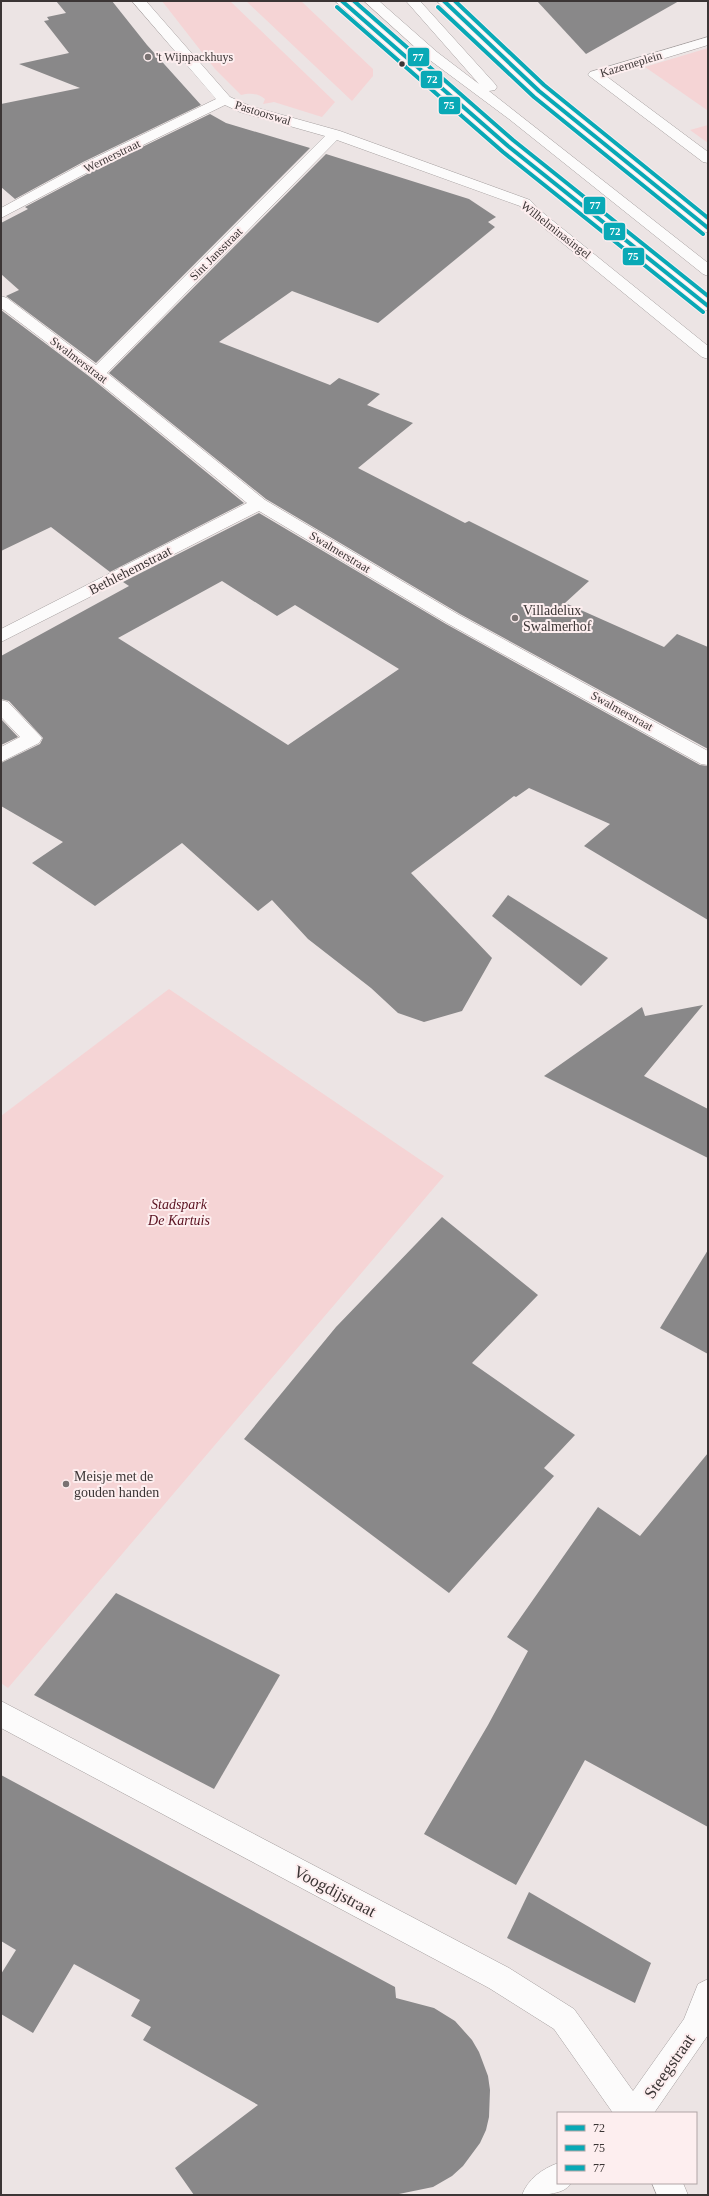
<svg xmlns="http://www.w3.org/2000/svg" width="709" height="2196" font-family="'Times New Roman',serif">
	<rect width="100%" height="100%" fill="#ece4e4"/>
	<g fill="#f5d4d5">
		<path d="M 162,1 L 230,1 L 335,102 L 322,117 L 274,102 L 263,104 L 265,99 C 257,93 250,93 241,95 L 215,69 Z"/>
		<path d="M 246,1 L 301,1 L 373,69 L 373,76 L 352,101 Z"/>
		<path d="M 708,48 L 707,110 L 645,67 Z"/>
		<path d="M 708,125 L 708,143 L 690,130 Z"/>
		<path d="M 169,989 L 444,1176 L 8,1688 L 1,1683 L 1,1116 Z"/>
	</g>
	<g fill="#898889" fill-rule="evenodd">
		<path d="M 56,1 L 112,1 L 147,45 L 201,105 L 83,162 L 15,199 L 1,187 L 1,104 L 80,88 L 19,64 L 69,53 L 44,21 L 49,20 L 47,17 L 66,13 Z"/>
		<path d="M 537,1 L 679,1 L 586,54 Z"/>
		<path d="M 210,114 L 226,123 L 310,148 L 96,363 L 6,296 L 19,290 L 1,274 L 1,223 L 28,209 L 25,207 L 95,170 Z"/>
		<path d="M 326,154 L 469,199 L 496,217 L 488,222 L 495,227 L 378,323 L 292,291 L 219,342 L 330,385 L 339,378 L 380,394 L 367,405 L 413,423 L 358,468 L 465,523 L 469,521 L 589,581 L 565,603 L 664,647 L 677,634 L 708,647 L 708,749 L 460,614 L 266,499 L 109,373 Z"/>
		<path d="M 1,310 L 90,377 L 244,503 L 110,572 L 51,527 L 1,551 Z"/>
		<path d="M 259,513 L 446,624 L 700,765 L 708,766 L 708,920 L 584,846 L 610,824 L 529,788 L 516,797 L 514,796 L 411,873 L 492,958 L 462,1011 L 424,1022 L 398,1013 L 371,988 L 308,939 L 272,900 L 258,911 L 182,843 L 95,906 L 32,863 L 63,842 L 1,806 L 1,763 L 40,744 L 43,738 L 9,701 L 1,699 L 1,656 L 129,586 L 123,582 ZM 222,581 L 277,616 L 295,605 L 399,669 L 288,745 L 118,638 Z"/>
		<path d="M 1,719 L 18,737 L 1,745 Z"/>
		<path d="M 508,895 L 608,958 L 581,986 L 492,916 Z"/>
		<path d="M 703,1005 L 644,1076 L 708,1109 L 708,1158 L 544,1076 L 642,1007 L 645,1016 Z"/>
		<path d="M 442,1217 L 538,1295 L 472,1363 L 575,1435 L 544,1468 L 554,1476 L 449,1593 L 244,1439 L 336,1327 Z"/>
		<path d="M 708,1250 L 708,1354 L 660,1328 Z"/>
		<path d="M 708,1453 L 708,1827 L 585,1760 L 516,1885 L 424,1834 L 488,1725 L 528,1651 L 507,1637 L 598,1507 L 640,1536 Z"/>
		<path d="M 116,1593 L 280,1675 L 214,1789 L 34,1695 Z"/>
		<path d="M 1,1775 L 395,1987 L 396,1998 L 434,2008 L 455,2021 L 472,2040 L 479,2052 L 488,2076 L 490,2090 L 489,2117 L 486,2130 L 480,2143 L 463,2166 L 452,2176 L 433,2187 L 394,2195 L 194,2195 L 175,2168 L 258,2105 L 143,2040 L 151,2027 L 131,2016 L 140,2000 L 74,1964 L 33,2033 L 1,2014 L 1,1974 L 16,1950 L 1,1941 Z"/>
		<path d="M 529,1892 L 651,1963 L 635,2003 L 507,1938 Z"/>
	</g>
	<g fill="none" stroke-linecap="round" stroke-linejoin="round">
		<g stroke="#a49e9e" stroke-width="1">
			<g id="minor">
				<path d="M 132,1 L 146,1 L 230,97 L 250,106 L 340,131 L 530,200 L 537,208 L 708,346 L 708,359 L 702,357 L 527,214 L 520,206 L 337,140 L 107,373 L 265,500 L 459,615 L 708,751 L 708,765 L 701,764 L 447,623 L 259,511 L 1,642 L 1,629 L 247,503 L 91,376 L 1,308 L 1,296 L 7,298 L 96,365 L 325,136 L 240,112 L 225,105 L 94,169 L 1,218 L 1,208 L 84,163 L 216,99 Z"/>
				<path d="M 708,37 L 708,45 L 606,76 L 708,152 L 708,163 L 703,162 L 588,75 L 590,72 Z"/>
				<path d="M 1,700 L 8,702 L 42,738 L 39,743 L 1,762 L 1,747 L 20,737 L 1,717 Z"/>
				<path d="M 1,1701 L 509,1968 L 574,2009 L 633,2091 L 684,2019 L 698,1984 L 708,1979 L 708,2035 L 654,2113 L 613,2113 L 554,2029 L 489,1988 L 1,1728 Z"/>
				<path d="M 558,2163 L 558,2183 L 571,2183 C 564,2196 538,2195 522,2195 C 528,2179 542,2169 558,2163 Z"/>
				<path d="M 652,2183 L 683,2183 L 688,2195 L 657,2195 Z"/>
			</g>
		</g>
		<g stroke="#a49e9e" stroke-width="1">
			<g id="major">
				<path d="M 335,1 L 350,1 L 513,143 L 708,298 L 708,311 L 702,309 L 503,149 Z"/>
				<path d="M 364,1 L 379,1 L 437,52 L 479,84 L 406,1 L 420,1 L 495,84 L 497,87 L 495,90 L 489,91 L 708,263 L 708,276 L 703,274 L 509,119 L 427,58 Z"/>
				<path d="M 437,1 L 452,1 L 544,88 L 708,221 L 708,233 L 703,231 L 534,94 L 470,35 Z"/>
			</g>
		</g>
		<use href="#minor" fill="#fcfbfb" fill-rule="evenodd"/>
		<use href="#major" fill="#fcfbfb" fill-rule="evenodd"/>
		<g stroke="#fdeeef" stroke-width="6">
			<g id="bus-1">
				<path d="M 342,1 L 508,146 L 708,306"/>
				<path d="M 444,1 L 539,91 L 708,228"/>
			</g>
		</g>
		<g stroke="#fdeeef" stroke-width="6">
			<g id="bus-2">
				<path d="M 337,7 L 503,152 L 703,312"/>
				<path d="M 438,7 L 534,97 L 703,234"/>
			</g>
		</g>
		<g stroke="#fdeeef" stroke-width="6">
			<g id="bus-3">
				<path d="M 354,1 L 513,140 L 708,296"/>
				<path d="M 455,1 L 544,85 L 708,218"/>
			</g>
		</g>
		<use href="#bus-1" stroke="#09a9b6" stroke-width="4"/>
		<use href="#bus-2" stroke="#09a9b6" stroke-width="4"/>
		<use href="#bus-3" stroke="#09a9b6" stroke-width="4"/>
	</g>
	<g fill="#797272" stroke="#fdeeef" stroke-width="1.5">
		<circle cx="148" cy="57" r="4"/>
		<circle cx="515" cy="618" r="4"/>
		<circle cx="66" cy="1484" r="4"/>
	</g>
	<circle fill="#3b3535" stroke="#fdeeef" stroke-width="1.5" cx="402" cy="64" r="3.5"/>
	<g text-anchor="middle" stroke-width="4" stroke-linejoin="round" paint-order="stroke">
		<g font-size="12" fill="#3b3535" stroke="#fdeeef" text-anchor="start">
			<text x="156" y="61">'t Wijnpackhuys</text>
		</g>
		<g font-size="12" fill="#3b3535" stroke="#fdeeef">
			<text transform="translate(631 64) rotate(-17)" y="4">Kazerneplein</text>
			<text transform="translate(263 113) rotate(17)" y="4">Pastoorswal</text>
			<text transform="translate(112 156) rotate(-26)" y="4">Wernerstraat</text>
			<text transform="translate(556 230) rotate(38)" y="4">Wilhelminasingel</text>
			<text transform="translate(216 254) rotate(-45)" y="4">Sint Jansstraat</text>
			<text transform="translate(79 360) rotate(37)" y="4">Swalmerstraat</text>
			<text transform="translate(340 552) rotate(31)" y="4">Swalmerstraat</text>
			<text transform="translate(622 711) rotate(29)" y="4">Swalmerstraat</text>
		</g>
		<g font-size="14" fill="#3b3535" stroke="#fdeeef">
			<text transform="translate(130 570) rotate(-27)" y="5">Bethlehemstraat</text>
		</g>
		<g font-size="14" fill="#3b3535" stroke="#fdeeef" text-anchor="start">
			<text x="523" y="615">Villadelux<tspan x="523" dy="16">Swalmerhof</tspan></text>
			<text x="74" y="1481">Meisje met de<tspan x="74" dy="16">gouden handen</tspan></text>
		</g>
		<g font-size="14" font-style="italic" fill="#59111f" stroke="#fdeeef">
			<text x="179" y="1209">Stadspark<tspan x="179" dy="16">De Kartuis</tspan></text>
		</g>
		<g font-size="17" fill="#3b3535" stroke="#fdeeef">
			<text transform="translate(335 1891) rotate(28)" y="6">Voogdijstraat</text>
			<text transform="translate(669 2066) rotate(-55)" y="6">Steegstraat</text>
		</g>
	</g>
	<g stroke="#fdeeef" stroke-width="1.5">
		<rect x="407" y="47" width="23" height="20" rx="4" fill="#09a9b6"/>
		<rect x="420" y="70" width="23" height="19" rx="4" fill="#09a9b6"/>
		<rect x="438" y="96" width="23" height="19" rx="4" fill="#09a9b6"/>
		<rect x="583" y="196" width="23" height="19" rx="4" fill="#09a9b6"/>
		<rect x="603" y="222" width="23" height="19" rx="4" fill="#09a9b6"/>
		<rect x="622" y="247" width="23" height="19" rx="4" fill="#09a9b6"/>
	</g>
	<g font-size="11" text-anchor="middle" font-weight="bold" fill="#fff">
		<text x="418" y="61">77</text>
		<text x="432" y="83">72</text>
		<text x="449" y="109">75</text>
		<text x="595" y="209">77</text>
		<text x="615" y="235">72</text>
		<text x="633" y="260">75</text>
	</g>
	<rect width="709" height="2196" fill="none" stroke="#3b3535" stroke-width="4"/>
	<rect x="557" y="2112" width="140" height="72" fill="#fdeeef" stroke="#afa4a5"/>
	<rect x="565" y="2125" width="20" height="6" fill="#09a9b6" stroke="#afa4a5"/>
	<text x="593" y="2132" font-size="12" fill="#3b3535">72</text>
	<rect x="565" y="2145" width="20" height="6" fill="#09a9b6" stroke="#afa4a5"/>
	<text x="593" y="2152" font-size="12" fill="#3b3535">75</text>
	<rect x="565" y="2165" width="20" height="6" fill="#09a9b6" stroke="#afa4a5"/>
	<text x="593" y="2172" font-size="12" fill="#3b3535">77</text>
</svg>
